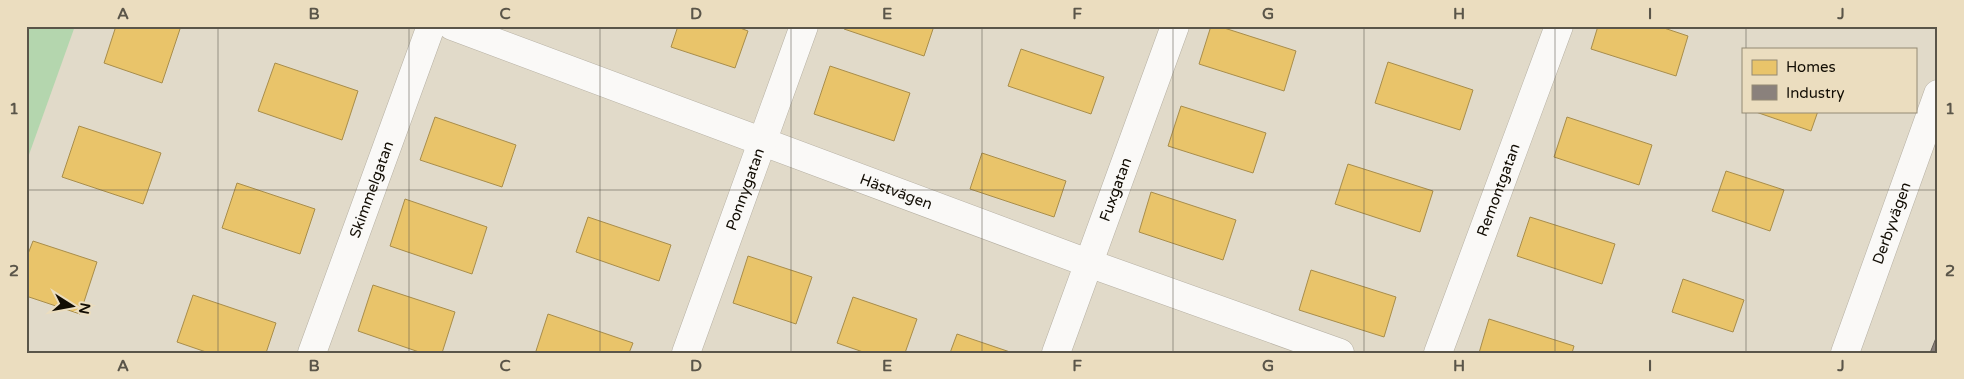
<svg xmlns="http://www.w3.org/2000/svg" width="1964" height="379" font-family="'Varela Round',sans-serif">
	<rect width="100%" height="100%" fill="#e1dac9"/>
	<path fill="#b4d6ae" d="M 26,26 L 75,26 L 26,163 Z"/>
	<g fill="#e9c46a" stroke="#a88d4b">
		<path d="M 116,26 L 172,26 L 180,29 L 162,83 L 104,63 Z"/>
		<path d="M 678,26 L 735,26 L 748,31 L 735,68 L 671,47 Z"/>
		<path d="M 844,26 L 934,26 L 924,56 L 844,29 Z"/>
		<path d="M 1211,26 L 1218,26 L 1296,51 L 1284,91 L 1199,64 Z"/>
		<path d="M 1598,26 L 1658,26 L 1688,36 L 1676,76 L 1591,49 Z"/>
		<path d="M 1021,49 L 1104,77 L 1091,114 L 1008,86 Z"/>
		<path d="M 1388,62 L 1473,90 L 1460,130 L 1375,103 Z"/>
		<path d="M 275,63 L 358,91 L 342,140 L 258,111 Z"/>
		<path d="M 830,66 L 910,93 L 894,141 L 814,114 Z"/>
		<path d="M 1181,106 L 1266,133 L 1253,173 L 1168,146 Z"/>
		<path d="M 1753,111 L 1818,111 L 1811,131 Z"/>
		<path d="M 435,117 L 516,145 L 502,187 L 420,160 Z"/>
		<path d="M 1567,117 L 1652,145 L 1639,185 L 1554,157 Z"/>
		<path d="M 79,126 L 161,153 L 143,204 L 62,177 Z"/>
		<path d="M 982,153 L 1066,181 L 1054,217 L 970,189 Z"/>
		<path d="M 1348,164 L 1433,191 L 1420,232 L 1335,204 Z"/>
		<path d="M 1726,171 L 1784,190 L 1770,231 L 1712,211 Z"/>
		<path d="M 237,183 L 315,209 L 300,254 L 222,228 Z"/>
		<path d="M 1151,192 L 1236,220 L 1223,260 L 1139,232 Z"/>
		<path d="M 405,199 L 487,227 L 472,274 L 390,246 Z"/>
		<path d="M 588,217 L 671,245 L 659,281 L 576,252 Z"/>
		<path d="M 1530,217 L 1615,244 L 1602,284 L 1517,256 Z"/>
		<path d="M 33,241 L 97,262 L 80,314 L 26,296 L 26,259 Z"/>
		<path d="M 748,256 L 812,277 L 796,324 L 733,303 Z"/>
		<path d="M 1311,270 L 1396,297 L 1384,337 L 1299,310 Z"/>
		<path d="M 1683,279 L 1744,300 L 1733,332 L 1672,312 Z"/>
		<path d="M 373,285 L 455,312 L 442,353 L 422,353 L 358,331 Z"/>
		<path d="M 193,295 L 276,323 L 266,353 L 209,353 L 177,342 Z"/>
		<path d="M 853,297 L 917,319 L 905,353 L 866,353 L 837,343 Z"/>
		<path d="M 548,314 L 633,343 L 629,353 L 542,353 L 536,351 Z"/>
		<path d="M 1489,319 L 1574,346 L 1572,353 L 1479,353 Z"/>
		<path d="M 957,334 L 1013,353 L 950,353 Z"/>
	</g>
	<path fill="#8a817c" stroke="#665e58" d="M 1938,333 L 1938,353 L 1930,353 Z"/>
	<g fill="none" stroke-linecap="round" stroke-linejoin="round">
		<g stroke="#b6b0a3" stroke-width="29">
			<g id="street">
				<path id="s1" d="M 452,26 L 1088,263 L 1340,353"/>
				<path id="s2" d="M 312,353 L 431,26"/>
				<path id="s3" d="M 686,353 L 804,26"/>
				<path id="s4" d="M 1056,353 L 1175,26"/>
				<path id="s5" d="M 1438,353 L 1559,26"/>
				<path id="s6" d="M 1845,353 L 1938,94"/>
			</g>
		</g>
		<path stroke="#cccac6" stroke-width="3" stroke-dasharray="2.5 2.5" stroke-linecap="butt" d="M 26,28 L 28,26"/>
		<use href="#street" stroke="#faf9f7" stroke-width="28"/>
	</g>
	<path fill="none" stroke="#5a5549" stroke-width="1" stroke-opacity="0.55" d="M 218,26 L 218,353M 409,26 L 409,353M 600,26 L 600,353M 791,26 L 791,353M 982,26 L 982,353M 1173,26 L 1173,353M 1364,26 L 1364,353M 1555,26 L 1555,353M 1746,26 L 1746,49M 1746,111 L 1746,353M 26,190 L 1938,190"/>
	<g text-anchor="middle" stroke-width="5" stroke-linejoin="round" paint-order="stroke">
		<g font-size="15" fill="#120d04" stroke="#ebddbf">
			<text dy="5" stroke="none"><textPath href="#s3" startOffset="174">Ponnygatan</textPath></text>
			<text dy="5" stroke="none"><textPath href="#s4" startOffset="174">Fuxgatan</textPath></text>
			<text dy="5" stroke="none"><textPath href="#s2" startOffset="174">Skimmelgatan</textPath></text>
			<text dy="5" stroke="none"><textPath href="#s5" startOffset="174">Remontgatan</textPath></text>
			<text dy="5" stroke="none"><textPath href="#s1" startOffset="474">Hästvägen</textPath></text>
			<text dy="5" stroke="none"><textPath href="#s6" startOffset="138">Derbyvägen</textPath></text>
		</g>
	</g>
	<rect width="1964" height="379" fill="none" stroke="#ebddbf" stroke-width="55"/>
	<rect x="1742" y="48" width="175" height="65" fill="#ebddbf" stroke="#948a74"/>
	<rect x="1752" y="60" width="25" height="15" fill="#e9c46a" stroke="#948a74"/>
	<text x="1786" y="72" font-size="15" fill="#120d04">Homes</text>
	<rect x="1752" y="85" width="25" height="15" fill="#8a817c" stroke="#948a74"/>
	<text x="1786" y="98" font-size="15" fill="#120d04">Industry</text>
	<g transform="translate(72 306) rotate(101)" stroke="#ebddbf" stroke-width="4" paint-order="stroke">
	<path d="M0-4L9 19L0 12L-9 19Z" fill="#120d04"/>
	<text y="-8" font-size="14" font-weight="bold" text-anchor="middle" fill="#120d04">N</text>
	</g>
	<rect x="28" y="28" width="1908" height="324" fill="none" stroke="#5a5549" stroke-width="2"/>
	<g font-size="16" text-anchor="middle" font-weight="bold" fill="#5a5549">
		<text x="123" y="19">A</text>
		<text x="314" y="19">B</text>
		<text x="505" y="19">C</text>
		<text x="696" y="19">D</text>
		<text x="887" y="19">E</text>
		<text x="1077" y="19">F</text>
		<text x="1268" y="19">G</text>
		<text x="1459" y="19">H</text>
		<text x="1650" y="19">I</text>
		<text x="1841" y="19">J</text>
		<text x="14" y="114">1</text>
		<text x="1950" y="114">1</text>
		<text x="14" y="276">2</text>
		<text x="1950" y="276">2</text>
		<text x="123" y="371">A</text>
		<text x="314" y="371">B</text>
		<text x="505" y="371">C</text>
		<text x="696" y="371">D</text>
		<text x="887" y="371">E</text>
		<text x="1077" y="371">F</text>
		<text x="1268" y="371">G</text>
		<text x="1459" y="371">H</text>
		<text x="1650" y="371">I</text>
		<text x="1841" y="371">J</text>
	</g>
</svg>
